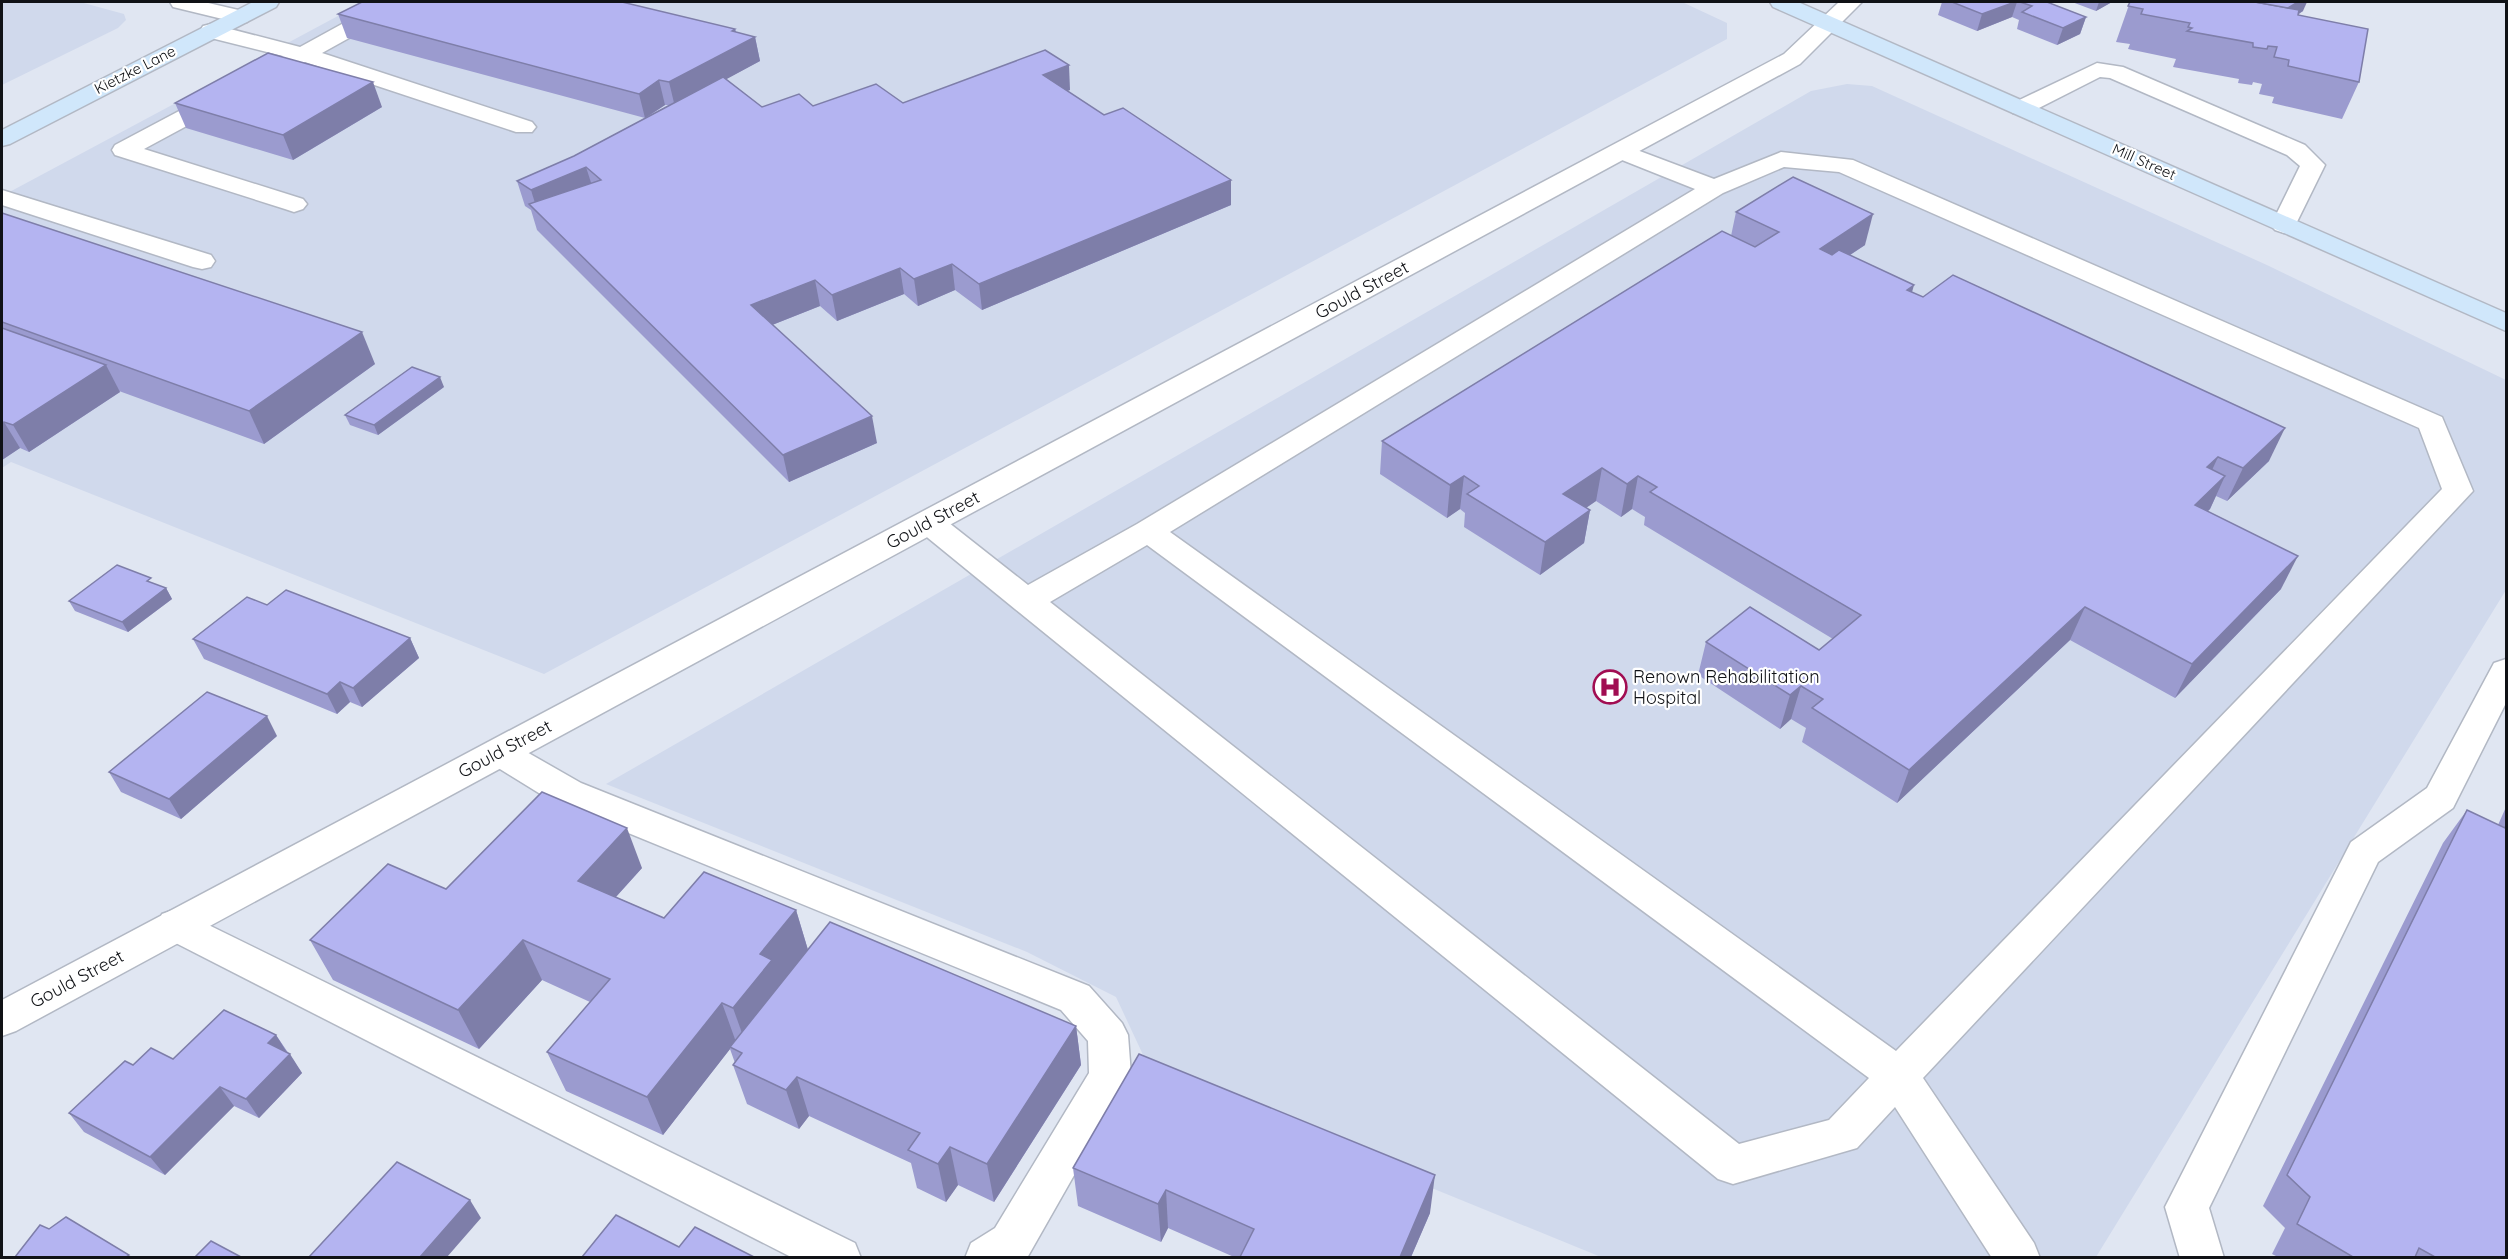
<svg xmlns="http://www.w3.org/2000/svg" width="2508" height="1259" font-family="Quicksand,sans-serif">
	<rect width="100%" height="100%" fill="#e0e6f2"/>
	<g fill="#d0d9ec">
		<path d="M 2,2 L 80,2 L 124,14 L 126,20 L 118,28 L 2,85 Z"/>
		<path d="M 364,2 L 1682,2 L 1727,23 L 1727,39 L 544,674 L 11,462 L 2,468 L 2,196 Z"/>
		<path d="M 1847,84 L 1872,86 L 2269,266 L 2506,380 L 2506,590 L 2096,1257 L 1601,1257 L 1152,1074 L 1116,997 L 1027,952 L 606,784 L 1811,91 Z"/>
	</g>
	<g fill="none" stroke-linecap="round" stroke-linejoin="round">
		<g stroke="#b2b8c4" stroke-width="3">
			<g id="service">
				<path d="M 382,2 L 408,2 L 405,7 L 322,53 L 532,122 L 536,127 L 532,132 L 516,132 L 305,62 L 144,149 L 303,199 L 307,204 L 303,209 L 294,212 L 285,209 L 115,155 L 112,150 L 115,145 L 283,56 L 203,36 L 200,31 L 203,26 L 211,24 L 300,47 Z"/>
				<path d="M 2097,63 L 2123,67 L 2305,145 L 2325,165 L 2293,230 L 2284,233 L 2275,230 L 2271,225 L 2300,166 L 2287,155 L 2110,78 L 2100,77 L 2029,113 L 2013,113 L 2009,108 L 2013,103 Z"/>
				<path d="M 1621,144 L 1714,179 L 1781,152 L 1853,160 L 2442,417 L 2473,491 L 1923,1078 L 2034,1243 L 2040,1258 L 1992,1258 L 1895,1107 L 1857,1148 L 1733,1184 L 1718,1179 L 1015,609 L 917,529 L 912,522 L 917,515 L 928,512 L 939,515 L 1028,585 L 1137,524 L 1695,189 L 1612,156 L 1609,151 L 1612,146 ZM 1784,167 L 1839,172 L 2419,428 L 2442,489 L 1896,1051 L 1170,532 L 1723,193 ZM 1147,545 L 1869,1078 L 1829,1120 L 1739,1144 L 1050,602 Z"/>
				<path d="M 2,190 L 211,255 L 215,261 L 211,267 L 202,269 L 193,267 L 2,205 Z"/>
				<path d="M 2506,659 L 2506,703 L 2458,798 L 2453,808 L 2378,862 L 2209,1208 L 2224,1258 L 2180,1258 L 2165,1207 L 2351,842 L 2427,788 L 2494,663 Z"/>
				<path d="M 499,739 L 511,743 L 581,783 L 1089,986 L 1122,1023 L 1128,1035 L 1131,1075 L 1027,1258 L 965,1258 L 971,1243 L 995,1228 L 1089,1073 L 1088,1041 L 1061,1010 L 555,803 L 487,761 L 481,752 L 487,743 Z"/>
				<path d="M 176,909 L 855,1243 L 861,1258 L 793,1258 L 162,936 L 157,925 L 162,914 Z"/>
			</g>
		</g>
		<g stroke="#b2b8c4" stroke-width="3">
			<g id="minor">
				<path d="M 170,2 L 204,2 L 247,12 L 250,17 L 247,22 L 239,23 L 173,7 Z"/>
				<path d="M 1839,2 L 1862,2 L 1800,64 L 16,1031 L 2,1036 L 2,1000 L 1784,54 Z"/>
			</g>
		</g>
		<g stroke="#b2b8c4" stroke-width="3">
			<g id="secondary">
				<path d="M 253,2 L 279,2 L 276,7 L 10,144 L 2,146 L 2,130 Z"/>
				<path d="M 1770,2 L 1798,2 L 2506,313 L 2506,331 L 1773,7 Z"/>
			</g>
		</g>
		<use href="#service" fill="#fff" fill-rule="evenodd"/>
		<use href="#minor" fill="#fff" fill-rule="evenodd"/>
		<use href="#secondary" fill="#d0e7fb" fill-rule="evenodd"/>
	</g>
	<g fill="#9b9bcf" fill-rule="evenodd">
		<path d="M 1942,2 L 2047,2 L 2086,17 L 2080,34 L 2057,45 L 2017,29 L 2019,20 L 2012,17 L 1977,31 L 1938,15 Z"/>
		<path d="M 2072,2 L 2112,2 L 2096,11 Z"/>
		<path d="M 2130,2 L 2303,11 L 2299,14 L 2298,15 L 2359,82 L 2342,119 L 2272,103 L 2274,97 L 2259,94 L 2262,84 L 2253,82 L 2252,85 L 2238,83 L 2239,79 L 2173,67 L 2176,59 L 2128,49 L 2130,44 L 2116,42 Z"/>
		<path d="M 338,14 L 735,29 L 736,32 L 755,37 L 760,61 L 726,79 L 762,107 L 903,103 L 1070,90 L 1067,91 L 1231,205 L 982,310 L 955,290 L 918,306 L 904,294 L 837,321 L 820,306 L 772,325 L 877,443 L 789,482 L 537,230 L 531,210 L 525,206 L 517,181 L 574,156 L 645,118 L 347,38 ZM 665,105 L 669,105 L 649,116 Z"/>
		<path d="M 175,103 L 382,107 L 293,160 L 186,128 Z"/>
		<path d="M 1736,212 L 1865,245 L 1850,255 L 1912,292 L 2269,461 L 2227,501 L 2216,496 L 2210,509 L 2208,511 L 2281,589 L 2175,698 L 2070,640 L 1897,803 L 1802,742 L 1806,728 L 1791,719 L 1780,729 L 1698,675 L 1706,642 L 1819,650 L 1833,639 L 1644,525 L 1645,517 L 1632,509 L 1621,517 L 1596,501 L 1586,508 L 1590,510 L 1584,543 L 1540,575 L 1464,527 L 1465,513 L 1460,509 L 1447,518 L 1380,474 L 1382,441 L 1731,236 Z"/>
		<path d="M 2,213 L 375,364 L 264,444 L 119,391 L 120,392 L 29,452 L 20,448 L 2,460 Z"/>
		<path d="M 444,387 L 378,435 L 350,425 L 345,415 Z"/>
		<path d="M 154,584 L 166,588 L 172,599 L 128,632 L 75,611 L 69,601 Z"/>
		<path d="M 410,638 L 419,658 L 362,707 L 350,702 L 337,714 L 204,659 L 193,639 Z"/>
		<path d="M 277,736 L 181,819 L 121,792 L 109,772 Z"/>
		<path d="M 2506,807 L 2506,1257 L 2278,1257 L 2272,1254 L 2285,1228 L 2263,1206 L 2443,843 L 2467,810 L 2498,825 Z"/>
		<path d="M 642,868 L 616,897 L 664,918 L 796,910 L 808,950 L 1076,1026 L 1081,1065 L 994,1202 L 958,1185 L 946,1202 L 917,1188 L 911,1163 L 809,1116 L 799,1129 L 747,1104 L 733,1065 L 735,1063 L 730,1049 L 663,1135 L 566,1091 L 547,1052 L 590,1002 L 542,980 L 479,1049 L 333,980 L 310,940 L 446,889 Z"/>
		<path d="M 276,1035 L 302,1073 L 259,1118 L 234,1106 L 165,1175 L 84,1132 L 69,1113 L 133,1065 L 173,1059 Z"/>
		<path d="M 1073,1168 L 1430,1213 L 1411,1257 L 1234,1257 L 1168,1228 L 1161,1242 L 1078,1206 Z"/>
	</g>
	<g fill="#7e7ea9">
		<path d="M 2015,2 L 2017,2 L 2012,17 L 1977,31 L 1982,14 Z"/>
		<path d="M 2099,2 L 2112,2 L 2096,11 Z"/>
		<path d="M 2298,2 L 2307,2 L 2303,11 L 2273,29 L 2280,12 Z"/>
		<path d="M 2086,17 L 2080,34 L 2057,45 L 2063,28 Z"/>
		<path d="M 735,29 L 739,45 L 755,37 L 760,61 L 675,107 L 669,82 Z"/>
		<path d="M 1069,65 L 1070,90 L 1045,99 L 1043,75 Z"/>
		<path d="M 659,80 L 665,105 L 645,118 L 639,94 Z"/>
		<path d="M 373,82 L 382,107 L 293,160 L 283,135 Z"/>
		<path d="M 586,167 L 594,192 L 538,213 L 531,190 Z"/>
		<path d="M 1231,180 L 1231,205 L 982,310 L 979,284 Z"/>
		<path d="M 1873,214 L 1865,245 L 1812,280 L 1820,249 Z"/>
		<path d="M 952,264 L 955,290 L 918,306 L 914,279 Z"/>
		<path d="M 900,268 L 904,294 L 837,321 L 832,295 Z"/>
		<path d="M 815,280 L 820,306 L 757,331 L 751,305 Z"/>
		<path d="M 1914,285 L 1905,317 L 1907,290 Z"/>
		<path d="M 362,332 L 375,364 L 264,444 L 249,411 Z"/>
		<path d="M 106,365 L 120,392 L 29,452 L 13,425 Z"/>
		<path d="M 440,377 L 444,387 L 378,435 L 374,425 Z"/>
		<path d="M 872,416 L 877,443 L 789,482 L 783,455 Z"/>
		<path d="M 4,422 L 20,448 L 2,460 L 2,423 Z"/>
		<path d="M 2285,428 L 2269,461 L 2227,501 L 2243,468 Z"/>
		<path d="M 2218,457 L 2203,490 L 2207,467 Z"/>
		<path d="M 1602,468 L 1596,501 L 1558,527 L 1563,494 Z"/>
		<path d="M 1464,476 L 1460,509 L 1447,518 L 1450,485 Z"/>
		<path d="M 1638,476 L 1632,509 L 1621,517 L 1627,484 Z"/>
		<path d="M 2225,476 L 2210,509 L 2180,538 L 2195,505 Z"/>
		<path d="M 1590,510 L 1584,543 L 1540,575 L 1545,542 Z"/>
		<path d="M 2298,556 L 2281,589 L 2175,698 L 2192,664 Z"/>
		<path d="M 166,588 L 172,599 L 128,632 L 122,622 Z"/>
		<path d="M 2085,607 L 2070,640 L 1897,803 L 1909,770 Z"/>
		<path d="M 410,638 L 419,658 L 362,707 L 353,688 Z"/>
		<path d="M 340,682 L 350,702 L 337,714 L 327,694 Z"/>
		<path d="M 1801,686 L 1791,719 L 1780,729 L 1790,695 Z"/>
		<path d="M 267,716 L 277,736 L 181,819 L 169,799 Z"/>
		<path d="M 627,828 L 642,868 L 594,921 L 578,881 Z"/>
		<path d="M 796,910 L 808,950 L 747,1047 L 733,1008 L 760,954 Z"/>
		<path d="M 523,940 L 542,980 L 479,1049 L 458,1010 Z"/>
		<path d="M 722,1003 L 736,1042 L 730,1047 L 730,1049 L 663,1135 L 647,1097 Z"/>
		<path d="M 1076,1026 L 1081,1065 L 994,1202 L 987,1164 Z"/>
		<path d="M 276,1035 L 288,1054 L 268,1043 Z"/>
		<path d="M 290,1054 L 302,1073 L 259,1118 L 246,1099 Z"/>
		<path d="M 797,1077 L 809,1116 L 799,1129 L 786,1090 Z"/>
		<path d="M 220,1087 L 234,1106 L 165,1175 L 150,1157 Z"/>
		<path d="M 950,1147 L 958,1185 L 946,1202 L 938,1164 Z"/>
		<path d="M 1435,1175 L 1430,1213 L 1411,1257 L 1400,1257 Z"/>
		<path d="M 1166,1190 L 1168,1228 L 1161,1242 L 1158,1204 Z"/>
		<path d="M 470,1200 L 481,1218 L 447,1257 L 420,1257 Z"/>
	</g>
	<g fill="#b4b4f1" stroke="#7e7ea9" stroke-width="1.5">
		<path d="M 362,2 L 622,2 L 735,29 L 732,31 L 755,37 L 669,82 L 659,80 L 639,94 L 338,14 Z"/>
		<path d="M 1952,2 L 2015,2 L 1982,14 Z"/>
		<path d="M 2020,2 L 2047,2 L 2086,17 L 2063,28 L 2022,12 L 2032,6 Z"/>
		<path d="M 2130,2 L 2255,2 L 2299,10 L 2298,15 L 2368,29 L 2359,82 L 2288,66 L 2289,60 L 2274,57 L 2277,47 L 2268,46 L 2267,49 L 2253,47 L 2253,43 L 2187,31 L 2192,28 L 2188,27 L 2190,23 L 2141,14 L 2143,9 L 2128,6 Z"/>
		<path d="M 2255,2 L 2298,2 L 2288,8 Z"/>
		<path d="M 1045,50 L 1069,65 L 1043,75 L 1104,115 L 1123,108 L 1231,180 L 979,284 L 952,264 L 914,279 L 900,268 L 832,295 L 815,280 L 751,305 L 872,416 L 783,455 L 529,204 L 601,180 L 586,167 L 531,190 L 517,181 L 574,156 L 723,77 L 762,107 L 799,94 L 813,106 L 876,84 L 903,103 Z"/>
		<path d="M 268,53 L 373,82 L 283,135 L 175,103 Z"/>
		<path d="M 1793,177 L 1873,214 L 1820,249 L 1832,255 L 1839,250 L 1914,285 L 1907,290 L 1923,297 L 1953,275 L 2285,428 L 2243,468 L 2218,457 L 2207,467 L 2225,476 L 2195,505 L 2298,556 L 2192,664 L 2085,607 L 1909,770 L 1812,708 L 1823,699 L 1801,686 L 1790,695 L 1706,642 L 1750,607 L 1819,650 L 1861,615 L 1650,492 L 1657,487 L 1638,476 L 1627,484 L 1602,468 L 1563,494 L 1590,510 L 1545,542 L 1467,494 L 1479,486 L 1464,476 L 1450,485 L 1382,441 L 1722,231 L 1755,247 L 1779,232 L 1736,212 Z"/>
		<path d="M 2,213 L 362,332 L 249,411 L 2,322 Z"/>
		<path d="M 2,328 L 106,365 L 13,425 L 4,422 L 2,423 Z"/>
		<path d="M 412,367 L 440,377 L 374,425 L 345,415 Z"/>
		<path d="M 117,565 L 151,578 L 147,581 L 166,588 L 122,622 L 69,601 Z"/>
		<path d="M 286,590 L 410,638 L 353,688 L 340,682 L 327,694 L 193,639 L 247,597 L 267,605 Z"/>
		<path d="M 207,692 L 267,716 L 169,799 L 109,772 Z"/>
		<path d="M 542,792 L 627,828 L 578,881 L 664,918 L 704,872 L 796,910 L 760,954 L 772,960 L 733,1008 L 722,1003 L 647,1097 L 547,1052 L 610,979 L 523,940 L 458,1010 L 310,940 L 388,864 L 446,889 Z"/>
		<path d="M 2467,810 L 2505,828 L 2506,825 L 2506,1257 L 2435,1257 L 2419,1248 L 2415,1257 L 2353,1257 L 2297,1224 L 2310,1197 L 2287,1175 Z"/>
		<path d="M 830,922 L 1076,1026 L 987,1164 L 950,1147 L 938,1164 L 908,1150 L 920,1133 L 797,1077 L 786,1090 L 733,1065 L 742,1053 L 730,1047 Z"/>
		<path d="M 224,1010 L 276,1035 L 268,1043 L 290,1054 L 246,1099 L 220,1087 L 150,1157 L 69,1113 L 125,1061 L 133,1065 L 151,1048 L 173,1059 Z"/>
		<path d="M 1139,1054 L 1435,1175 L 1400,1257 L 1240,1257 L 1254,1229 L 1166,1190 L 1158,1204 L 1073,1168 Z"/>
		<path d="M 397,1162 L 470,1200 L 420,1257 L 309,1257 Z"/>
		<path d="M 616,1215 L 679,1247 L 695,1227 L 754,1257 L 582,1257 Z"/>
		<path d="M 66,1217 L 129,1255 L 126,1257 L 15,1257 L 40,1225 L 49,1229 Z"/>
		<path d="M 211,1241 L 241,1257 L 195,1257 Z"/>
	</g>
	<defs>
		<g id="hospital-ring" transform="scale(1.725)"><circle r="9.5" fill="#fff" stroke="#a10d52" stroke-width="1.5"/><path d="M-5-5h3v3.5h4V-5h3V5h-3V1.5h-4V5h-3Z" fill="#a10d52"/></g>
	</defs>
	<g fill-rule="evenodd">
		<use href="#hospital-ring" x="1610" y="687"/>
	</g>
	<g text-anchor="middle" stroke-width="4.5" stroke-linejoin="round" paint-order="stroke">
		<g font-size="15" fill="#101216" stroke="#fff">
			<text transform="translate(135 70) rotate(-27)" y="5">Kietzke Lane</text>
			<text transform="translate(2144 162) rotate(24)" y="5">Mill Street</text>
		</g>
		<g font-size="18" fill="#101216" stroke="#fff">
			<text transform="translate(1362 290) rotate(-28)" y="6">Gould Street</text>
			<text transform="translate(933 520) rotate(-28)" y="6">Gould Street</text>
			<text transform="translate(505 749) rotate(-28)" y="6">Gould Street</text>
			<text transform="translate(77 979) rotate(-28)" y="6">Gould Street</text>
		</g>
		<g font-size="18" fill="#101216" stroke="#fff" text-anchor="start">
			<text x="1633" y="683">Renown Rehabilitation<tspan x="1633" dy="21">Hospital</tspan></text>
		</g>
	</g>
	<rect width="2508" height="1259" fill="none" stroke="#101216" stroke-width="6"/>
</svg>
